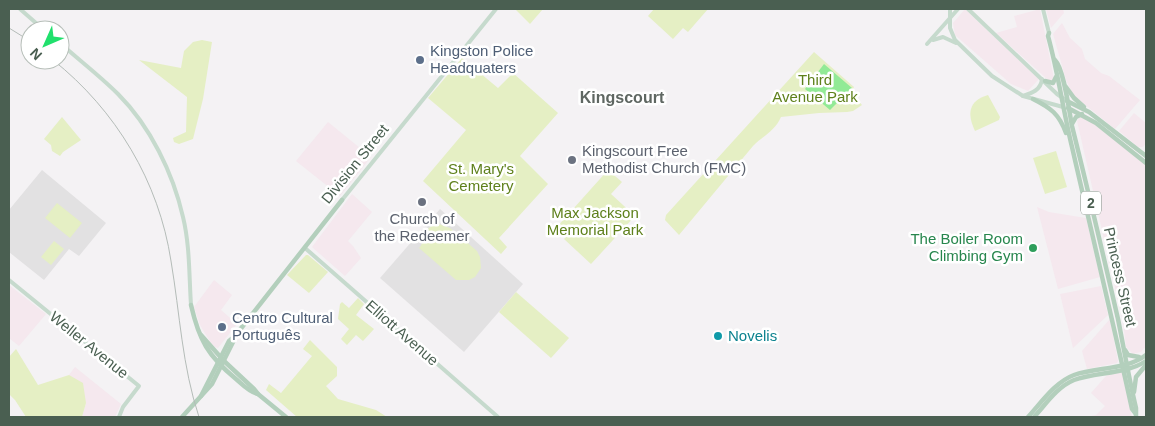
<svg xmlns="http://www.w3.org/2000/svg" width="1155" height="426" font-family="Helvetica,sans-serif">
	<rect width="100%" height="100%" fill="#f4f2f4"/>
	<g fill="#f5e8ee">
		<path d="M 965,9 L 1039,79 L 1028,91 L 1011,84 L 955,35 L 953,23 Z"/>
		<path d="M 1040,9 L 1054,79 L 1051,81 L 1048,80 L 996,33 L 1017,27 L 1014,16 Z"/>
		<path d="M 1046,9 L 1063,9 L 1064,13 L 1051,28 Z"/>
		<path d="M 1062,23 L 1070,38 L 1082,49 L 1085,59 L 1101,73 L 1109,76 L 1140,100 L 1115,129 L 1073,95 L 1066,80 L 1053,34 Z"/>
		<path d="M 1134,113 L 1146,123 L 1146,143 L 1143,147 L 1138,147 L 1119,131 Z"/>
		<path d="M 1081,116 L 1094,123 L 1146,164 L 1146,349 L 1144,348 L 1141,352 L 1133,354 L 1126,347 L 1123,322 L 1077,121 Z"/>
		<path d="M 328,122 L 371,157 L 340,196 L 296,161 Z"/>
		<path d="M 352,194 L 372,212 L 348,241 L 353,246 L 361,258 L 345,276 L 312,247 Z"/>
		<path d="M 1037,207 L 1049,212 L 1086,218 L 1100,277 L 1058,289 Z"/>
		<path d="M 214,280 L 232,295 L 221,310 L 237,324 L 218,348 L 215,347 L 211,343 L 200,325 L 194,307 Z"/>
		<path d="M 9,285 L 46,314 L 19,346 L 9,338 Z"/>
		<path d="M 1101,286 L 1108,315 L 1073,348 L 1060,294 Z"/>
		<path d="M 1110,319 L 1118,361 L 1117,363 L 1087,369 L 1082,351 Z"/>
		<path d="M 75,367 L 121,404 L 115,417 L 82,417 L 86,403 L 69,375 Z"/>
		<path d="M 1121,372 L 1123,374 L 1132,417 L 1086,417 L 1096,415 L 1105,406 L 1091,393 L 1106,376 Z"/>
	</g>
	<g fill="#e2e1e2">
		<path d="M 42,170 L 106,223 L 79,256 L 69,249 L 44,280 L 9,252 L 9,210 Z"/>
		<path d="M 440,209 L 523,284 L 464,352 L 380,278 Z"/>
	</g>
	<g fill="#e5efc4">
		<path d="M 518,9 L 543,9 L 530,24 L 516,10 Z"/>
		<path d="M 654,9 L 708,9 L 688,32 L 683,28 L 673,39 L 648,16 Z"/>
		<path d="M 202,40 L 212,42 L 203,99 L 193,139 L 179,144 L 174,142 L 173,138 L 186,132 L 187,97 L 139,60 L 181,68 L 184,51 L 193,42 Z"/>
		<path d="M 814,52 L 854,87 L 851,93 L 862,105 L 853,111 L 847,112 L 819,113 L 781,117 C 775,131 764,135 753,146 L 679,235 L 665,220 L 666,215 Z"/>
		<path d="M 462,58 L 498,88 L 513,73 L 558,113 L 520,156 L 548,184 L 499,238 L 507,247 L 501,254 L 423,181 L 466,130 L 428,98 Z"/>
		<path d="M 988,95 L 1000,117 L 999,120 L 975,131 C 967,114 968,101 988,95 Z"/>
		<path d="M 62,117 L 81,140 L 63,152 L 60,156 L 52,151 L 51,145 L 44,139 Z"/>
		<path d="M 1056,151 L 1067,187 L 1045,194 L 1033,158 Z"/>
		<path d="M 608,170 L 622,182 L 611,194 L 635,216 L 591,264 L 564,239 L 566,237 L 556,228 Z"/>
		<path d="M 57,203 L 82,223 L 70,238 L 45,218 Z"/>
		<path d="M 439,224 L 450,228 L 477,251 L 480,257 L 481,268 L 475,277 L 469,280 L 456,280 L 419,248 C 428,238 419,228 439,224 Z"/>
		<path d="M 54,241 L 64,249 L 51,265 L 41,257 Z"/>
		<path d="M 306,255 L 308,255 L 328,272 L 309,293 L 287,275 Z"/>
		<path d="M 516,292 L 569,338 L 551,358 L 499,312 Z"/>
		<path d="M 358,298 L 364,304 L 356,315 L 374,329 L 363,341 L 356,335 L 347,345 L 341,339 L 349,329 L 338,319 L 340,304 L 342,302 L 349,308 Z"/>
		<path d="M 310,340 L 337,367 L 337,376 L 326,386 L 338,399 L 376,410 L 387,417 L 297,417 L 266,390 L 269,384 L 281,393 L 312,356 L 303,349 Z"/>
		<path d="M 16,349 L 38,385 L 69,375 L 83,383 L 86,403 L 82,417 L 26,417 L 15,400 L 9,394 L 9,357 Z"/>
	</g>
	<path fill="#92ea96" d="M 824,64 L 852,88 L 830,110 L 805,89 Z"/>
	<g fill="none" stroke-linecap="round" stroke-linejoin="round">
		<g stroke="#c6dacd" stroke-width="4">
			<path d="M 20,9 L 44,30"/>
			<path d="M 950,9 L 950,28 L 955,40 L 992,76 L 1023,96 L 1063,107"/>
			<path d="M 968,9 L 1057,94 L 1067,101"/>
			<path d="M 1043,9 L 1049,33"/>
			<path d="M 933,40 L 943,37 L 956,43"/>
			<path d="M 60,43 C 79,60 100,76 118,94 C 150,126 173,173 183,217 C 190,246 189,276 191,305"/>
			<path d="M 927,44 L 958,9"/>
			<path d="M 1023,96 C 1032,93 1041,90 1042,79"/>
			<path d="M 342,200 L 496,9"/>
			<path d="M 305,248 L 498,417"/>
			<path d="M 9,280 L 139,386 L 123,407 L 119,417"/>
		</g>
		<g stroke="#b3cfbc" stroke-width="4.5">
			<path d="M 1049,33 L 1048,36 C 1058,72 1063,110 1072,147 C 1092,234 1113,322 1132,409 L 1135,413"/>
			<path d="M 1055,60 C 1064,69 1069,111 1072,126 C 1088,190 1103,254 1118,319 C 1124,349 1129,379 1136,408 L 1136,417"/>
			<path d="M 1045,81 L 1053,83 L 1056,77"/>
			<path d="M 1066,87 L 1074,98 L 1084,107"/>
			<path d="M 1033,99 C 1051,108 1059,114 1066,133"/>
			<path d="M 1067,101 L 1089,112 L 1146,156"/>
			<path d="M 1068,108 L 1096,123 L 1146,163"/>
			<path d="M 1072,124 L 1076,117 L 1082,114"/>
			<path d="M 191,305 C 199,340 208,356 236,379 C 243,385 249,392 258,394"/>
			<path d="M 201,335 L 224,361 L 254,389 L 258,394 L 286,417"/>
			<path d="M 1125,350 L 1128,355 L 1139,357"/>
			<path d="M 1134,392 L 1136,377 L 1146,365"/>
			<path d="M 201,396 L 229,341 L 235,336 L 342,200"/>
			<path d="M 182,417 L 212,384 L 235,338"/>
			<path d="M 1028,417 C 1041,403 1055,382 1074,375 C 1097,367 1127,370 1146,355"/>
			<path d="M 1034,417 C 1046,404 1057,387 1074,380 C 1096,372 1127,374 1146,361"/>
		</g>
		<g stroke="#b4bcb8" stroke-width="1">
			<path d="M 9,28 L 30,41"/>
			<path d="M 53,60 C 116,110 159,182 171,261 C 180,314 182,366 199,417"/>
		</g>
	</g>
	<g fill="#5c6f8a" stroke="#fff" stroke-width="2">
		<circle cx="420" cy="60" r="5"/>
		<circle cx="222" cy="327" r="5"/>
	</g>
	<g fill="#6b7280" stroke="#fff" stroke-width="2">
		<circle cx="572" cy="160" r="5"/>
		<circle cx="422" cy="202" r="5"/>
	</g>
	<circle fill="#2e9e5b" stroke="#fff" stroke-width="2" cx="1033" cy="248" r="5"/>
	<circle fill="#0f9aa8" stroke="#fff" stroke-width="2" cx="718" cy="336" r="5"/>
	<g text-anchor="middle" stroke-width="5" stroke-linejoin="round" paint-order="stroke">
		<rect fill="#fff" stroke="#808f85" stroke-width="1" x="1081" y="191.5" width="20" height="23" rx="4"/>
		<g font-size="14" font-weight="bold" fill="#4a5f51">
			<text x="1091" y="208">2</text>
		</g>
		<g font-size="15" fill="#4e5e75" stroke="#fff" text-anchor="start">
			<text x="430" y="56">Kingston Police<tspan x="430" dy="17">Headquaters</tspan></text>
			<text x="232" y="323">Centro Cultural<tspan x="232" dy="17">Português</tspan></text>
		</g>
		<g font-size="15" fill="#5e801b" stroke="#fff">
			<text x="815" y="85">Third<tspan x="815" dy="17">Avenue Park</tspan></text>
			<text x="481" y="174">St. Mary's<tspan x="481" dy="17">Cemetery</tspan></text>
			<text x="595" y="218">Max Jackson<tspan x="595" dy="17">Memorial Park</tspan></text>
		</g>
		<g font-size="15" fill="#5b616d" stroke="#fff" text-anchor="start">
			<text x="582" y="156">Kingscourt Free<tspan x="582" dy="17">Methodist Church (FMC)</tspan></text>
			<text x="422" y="224" text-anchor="middle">Church of<tspan x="422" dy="17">the Redeemer</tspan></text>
		</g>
		<g font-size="15" fill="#4a5f51" stroke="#fff">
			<text transform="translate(355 164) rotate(-51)" y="5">Division Street</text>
			<text transform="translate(1120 277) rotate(77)" y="5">Princess Street</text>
			<text transform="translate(402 333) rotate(41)" y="5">Elliott Avenue</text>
			<text transform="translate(89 345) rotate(39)" y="5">Weller Avenue</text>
		</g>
		<g font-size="15" fill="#27864d" stroke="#fff" text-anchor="end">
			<text x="1023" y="244">The Boiler Room<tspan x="1023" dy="17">Climbing Gym</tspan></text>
		</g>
		<g font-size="15" fill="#0d838f" stroke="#fff" text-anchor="start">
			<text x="728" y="341">Novelis</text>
		</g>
		<g font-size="16" font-weight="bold" fill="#5f6762" stroke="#fff">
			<text x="622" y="103">Kingscourt</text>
		</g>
	</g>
	<rect width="1155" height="426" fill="none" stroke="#4a5f51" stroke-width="20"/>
	<g transform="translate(45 45) rotate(225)"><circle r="24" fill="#ffffff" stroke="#b7bfb9"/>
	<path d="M0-4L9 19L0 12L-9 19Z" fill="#21e06d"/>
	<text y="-8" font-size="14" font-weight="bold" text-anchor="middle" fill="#4a5f51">N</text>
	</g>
</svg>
